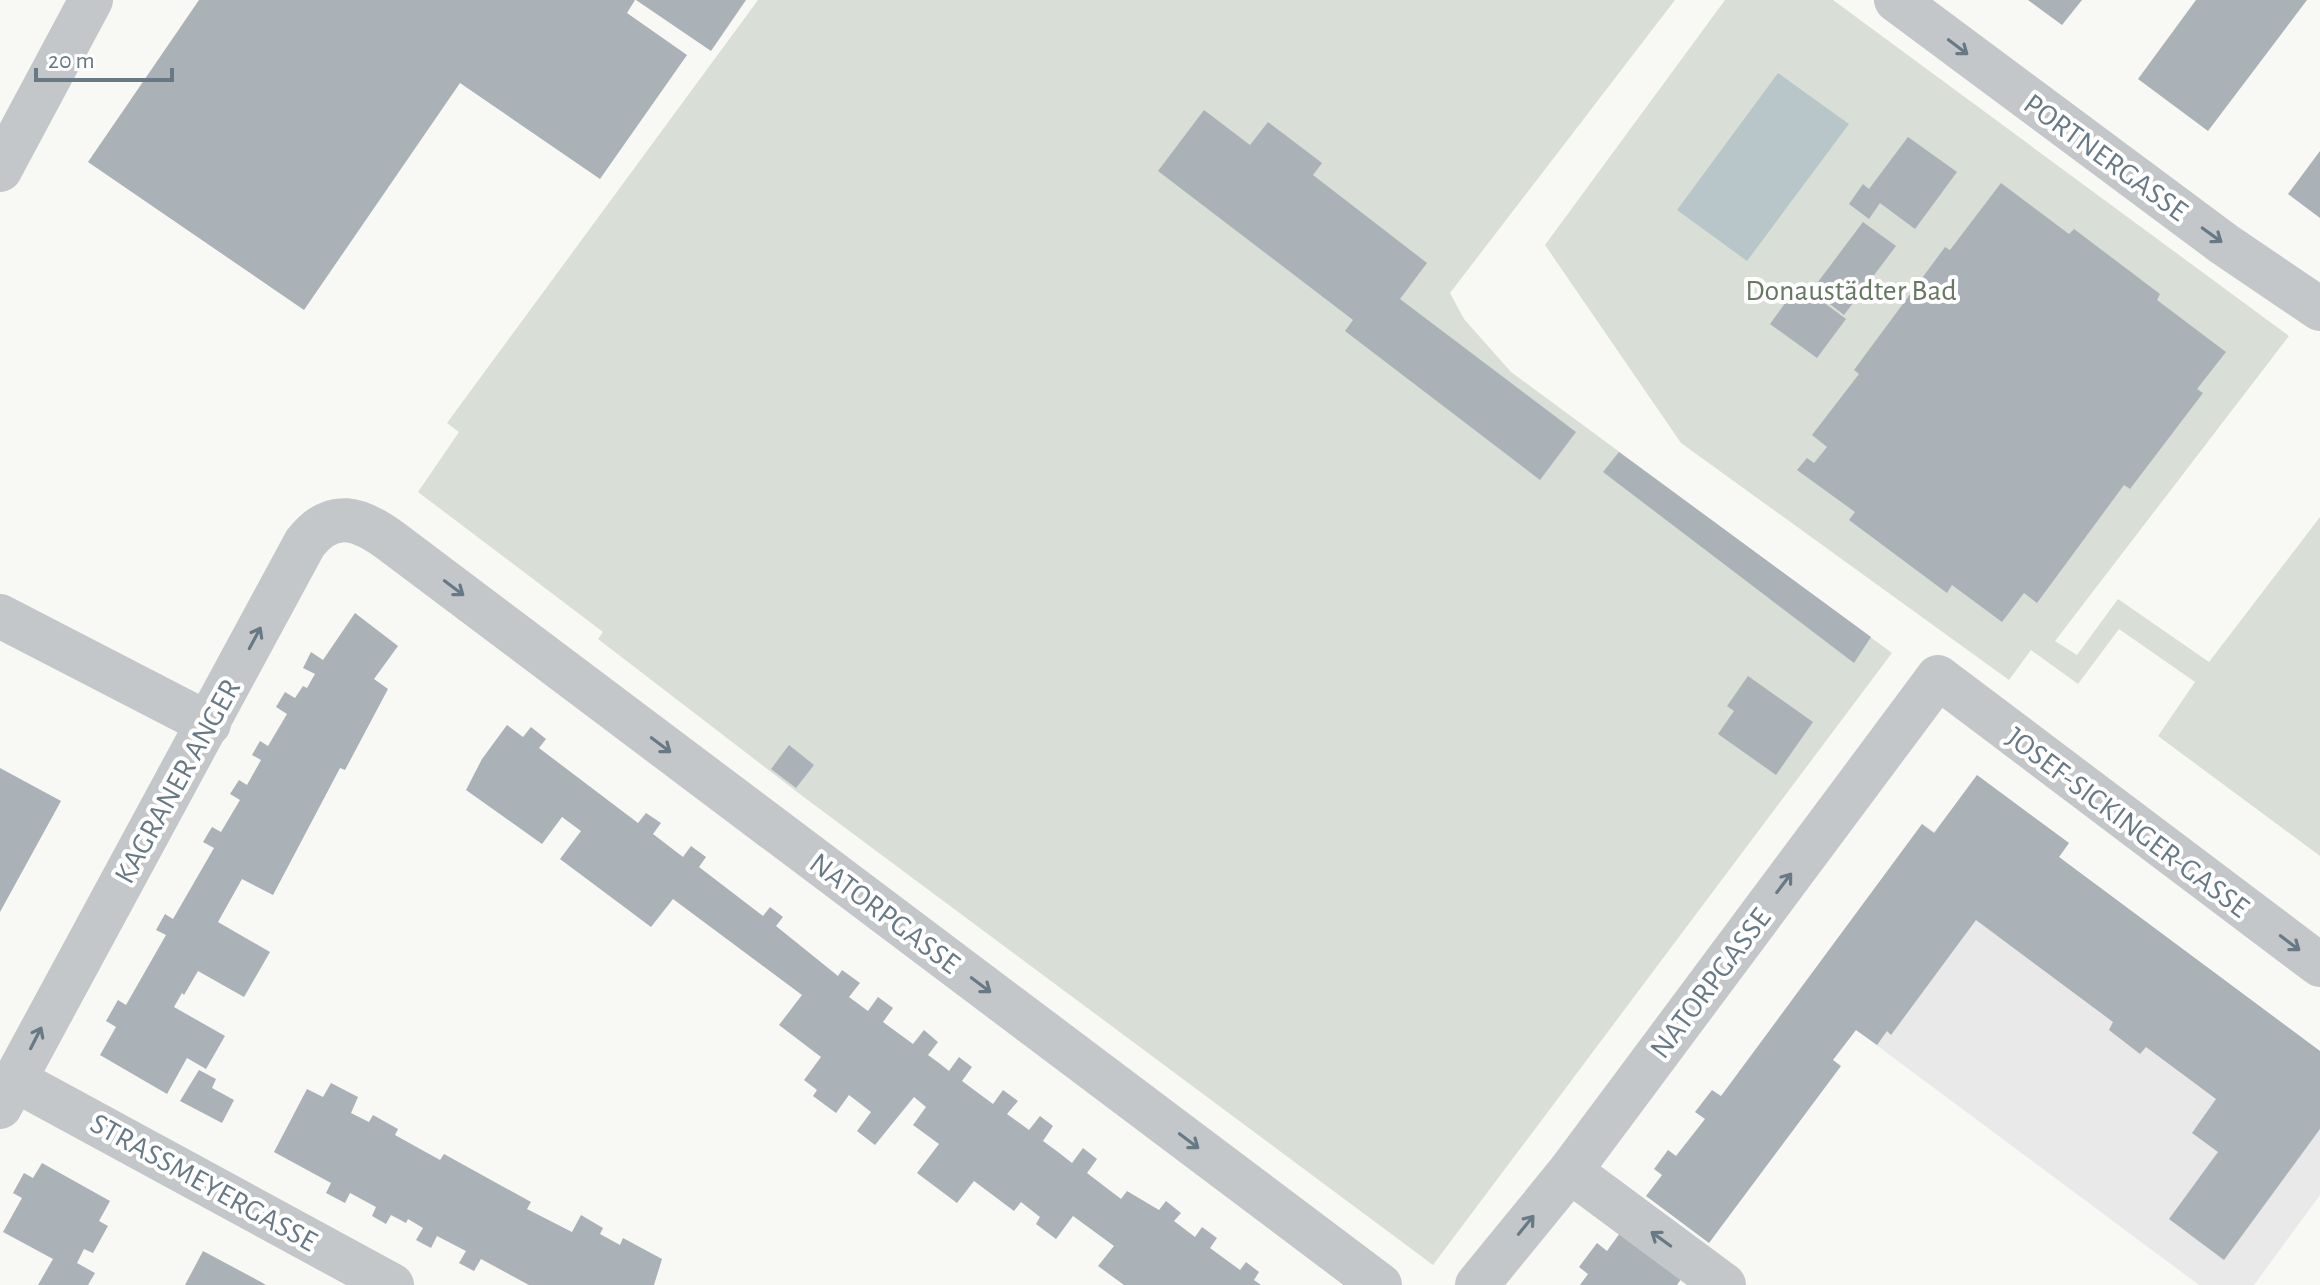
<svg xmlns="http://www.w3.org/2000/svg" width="2320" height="1285" font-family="'Alegreya Sans',sans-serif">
	<rect width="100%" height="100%" fill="#f8f8f5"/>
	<path fill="#e8e9e8" d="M 1977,775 L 2069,843 L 2059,857 L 2320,1051 L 2320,1195 L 2254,1285 L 2199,1285 L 1801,989 L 1922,824 L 1935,832 Z"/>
	<g fill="#d9dfd6">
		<path d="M 758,0 L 1675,0 L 1450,293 L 1464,319 L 1511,372 L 1892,653 L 1433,1265 L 805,798 L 598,639 L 603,632 L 418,492 L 459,432 L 447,423 Z"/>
		<path d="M 1725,0 L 1833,0 L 2289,336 L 2055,641 L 2077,655 L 2118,599 L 2209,662 L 2320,517 L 2320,856 L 2158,736 L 2195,682 L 2119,629 L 2078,684 L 2031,650 L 2009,680 L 1681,443 L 1545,245 Z"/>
	</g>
	<path fill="#b9c6c9" d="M 1778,73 L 1849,124 L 1747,261 L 1677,210 Z"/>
	<g fill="#aab2b7">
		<path d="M 199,0 L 635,0 L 627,13 L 687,55 L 600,179 L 460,83 L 304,310 L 88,162 Z"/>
		<path d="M 636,0 L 746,0 L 711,51 Z"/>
		<path d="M 2028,0 L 2082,0 L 2062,25 Z"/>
		<path d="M 2196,0 L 2307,0 L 2208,131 L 2138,79 Z"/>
		<path d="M 1204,110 L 1250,145 L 1268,122 L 1322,163 L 1313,175 L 1427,263 L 1400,299 L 1576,432 L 1540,480 L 1345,331 L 1353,320 L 1158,171 Z"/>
		<path d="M 1908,137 L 1957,172 L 1915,229 L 1880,203 L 1869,219 L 1849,204 L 1863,184 L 1869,189 Z"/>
		<path d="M 2320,151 L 2320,218 L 2288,194 Z"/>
		<path d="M 2001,183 L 2069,234 L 2074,229 L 2160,294 L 2157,300 L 2226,352 L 2197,389 L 2203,393 L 2130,489 L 2124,485 L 2037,603 L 2024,593 L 2002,622 L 1952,585 L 1947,593 L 1849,520 L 1855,512 L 1797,470 L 1807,458 L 1814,463 L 1827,447 L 1812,435 L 1859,374 L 1854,370 L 1945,247 L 1950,250 Z"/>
		<path d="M 1863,222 L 1896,246 L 1844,315 L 1812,290 Z"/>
		<path d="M 1799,284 L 1846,319 L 1817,358 L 1770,324 Z"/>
		<path d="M 1619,452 L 1871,637 L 1854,663 L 1603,472 Z"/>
		<path d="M 355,613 L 398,646 L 374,679 L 388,689 L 345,770 L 340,768 L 273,895 L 242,879 L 218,922 L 270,952 L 244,997 L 198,971 L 184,995 L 182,993 L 174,1007 L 225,1036 L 206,1069 L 187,1058 L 167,1094 L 100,1055 L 116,1027 L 106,1021 L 118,1000 L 126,1005 L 166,935 L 156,930 L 165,914 L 173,919 L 214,848 L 203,842 L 212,827 L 221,832 L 240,800 L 230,794 L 239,780 L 247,785 L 261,760 L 252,755 L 260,741 L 268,746 L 287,714 L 276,707 L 285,692 L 295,698 L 303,686 L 307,688 L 315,674 L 303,668 L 311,652 L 323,660 Z"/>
		<path d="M 1748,676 L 1813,722 L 1776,775 L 1718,734 L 1734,711 L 1727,706 Z"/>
		<path d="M 507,725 L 523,737 L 531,727 L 546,739 L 539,748 L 638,823 L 646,813 L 661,823 L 653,834 L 683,857 L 691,846 L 706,857 L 699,867 L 763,916 L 770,907 L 783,917 L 776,926 L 838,976 L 842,970 L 860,983 L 849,997 L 868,1011 L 878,997 L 893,1008 L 883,1022 L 913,1044 L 924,1030 L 938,1042 L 928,1055 L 939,1063 L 949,1071 L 959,1057 L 972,1067 L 962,1081 L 993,1104 L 1003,1090 L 1018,1101 L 1007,1114 L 1029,1130 L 1040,1116 L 1053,1126 L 1043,1141 L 1058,1152 L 1072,1163 L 1083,1148 L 1097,1159 L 1087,1173 L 1121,1199 L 1127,1191 L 1159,1210 L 1166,1201 L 1181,1213 L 1174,1221 L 1195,1237 L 1202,1227 L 1217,1238 L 1210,1248 L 1240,1270 L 1246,1262 L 1259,1272 L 1254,1280 L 1261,1285 L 1124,1285 L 1098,1266 L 1114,1246 L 1073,1216 L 1056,1239 L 1036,1224 L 1040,1217 L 1021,1202 L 1014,1211 L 974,1181 L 957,1203 L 917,1173 L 939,1144 L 913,1125 L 926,1107 L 914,1097 L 875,1145 L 857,1131 L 871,1112 L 849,1095 L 836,1113 L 813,1096 L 817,1090 L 804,1080 L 821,1057 L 779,1025 L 802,995 L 673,899 L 651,927 L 560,859 L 581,831 L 562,817 L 542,844 L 466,790 L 482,759 Z"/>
		<path d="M 789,745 L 814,765 L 796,788 L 771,769 Z"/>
		<path d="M 0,768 L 61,801 L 0,912 Z"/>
		<path d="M 1977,775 L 2069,843 L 2059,857 L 2320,1051 L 2320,1129 L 2224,1260 L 2169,1219 L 2218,1152 L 2192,1133 L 2216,1099 L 2146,1047 L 2140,1054 L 2109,1030 L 2113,1022 L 1976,920 L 1891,1035 L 1887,1031 L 1877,1045 L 1856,1030 L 1833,1060 L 1841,1066 L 1709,1243 L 1646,1196 L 1662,1175 L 1654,1169 L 1668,1150 L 1676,1156 L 1705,1119 L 1695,1112 L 1712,1090 L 1721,1096 L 1922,824 L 1934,833 Z"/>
		<path d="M 199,1070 L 216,1079 L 212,1088 L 234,1100 L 222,1123 L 180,1101 Z"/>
		<path d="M 331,1083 L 358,1097 L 351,1113 L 369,1122 L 373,1115 L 398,1129 L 395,1135 L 440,1160 L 444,1154 L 531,1202 L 527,1209 L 572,1232 L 581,1215 L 603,1228 L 600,1234 L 620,1245 L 623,1238 L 662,1259 L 654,1285 L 529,1285 L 481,1259 L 474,1271 L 459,1263 L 466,1251 L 437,1236 L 431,1248 L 416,1240 L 423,1228 L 408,1219 L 406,1223 L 391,1215 L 386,1224 L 372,1216 L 376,1207 L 350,1193 L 345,1203 L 326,1193 L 331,1183 L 274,1152 L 307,1089 L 323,1097 Z"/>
		<path d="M 42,1163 L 110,1201 L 99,1221 L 108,1226 L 93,1253 L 84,1249 L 77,1263 L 95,1273 L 88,1285 L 38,1285 L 53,1259 L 3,1232 L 22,1198 L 13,1193 L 24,1173 L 33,1178 Z"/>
		<path d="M 1620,1233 L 1681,1279 L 1677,1285 L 1580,1285 L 1588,1274 L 1579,1267 L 1597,1243 L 1607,1251 Z"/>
		<path d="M 203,1251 L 261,1282 L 266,1285 L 185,1285 Z"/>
	</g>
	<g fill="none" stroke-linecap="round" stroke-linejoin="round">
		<g stroke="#c3c7ca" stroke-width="44">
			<path d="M 1896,0 L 2224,244 L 2320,309"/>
			<path d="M 0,170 L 91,0"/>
			<path d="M 0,616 L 209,724"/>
			<path d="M 15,1080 L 392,1285"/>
			<path d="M 0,1107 L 305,543 C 332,508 360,518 391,541 L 1380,1285"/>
			<path d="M 1570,1171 L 1724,1285"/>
			<path d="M 1477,1285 L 1570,1171 L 1938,677 L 2320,965"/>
		</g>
	</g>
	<defs><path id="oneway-shaft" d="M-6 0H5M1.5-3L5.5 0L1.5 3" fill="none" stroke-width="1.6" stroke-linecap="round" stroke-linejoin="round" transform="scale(2)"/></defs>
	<g stroke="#677985">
		<use href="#oneway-shaft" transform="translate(1958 47) rotate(37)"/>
		<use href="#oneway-shaft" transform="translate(2212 235) rotate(36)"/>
		<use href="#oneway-shaft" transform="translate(454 588) rotate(37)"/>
		<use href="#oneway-shaft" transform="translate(255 638) rotate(-62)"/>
		<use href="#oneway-shaft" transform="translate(661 745) rotate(37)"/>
		<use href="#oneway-shaft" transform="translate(1784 883) rotate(-53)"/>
		<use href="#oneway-shaft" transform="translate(2290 943) rotate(37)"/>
		<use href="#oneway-shaft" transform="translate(981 985) rotate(37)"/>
		<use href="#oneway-shaft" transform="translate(36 1038) rotate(-63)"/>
		<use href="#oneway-shaft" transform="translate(1189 1141) rotate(37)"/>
		<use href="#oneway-shaft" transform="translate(1526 1225) rotate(-51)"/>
		<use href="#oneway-shaft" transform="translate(1661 1239) rotate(-144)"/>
	</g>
	<g text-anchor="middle" stroke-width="8" stroke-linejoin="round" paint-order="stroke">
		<g font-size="30" fill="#677985" stroke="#fff">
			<text transform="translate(2106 157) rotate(36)" y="10">PORTNERGASSE</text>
			<text transform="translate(177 781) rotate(-61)" y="10">KAGRANER ANGER</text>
			<text transform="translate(2128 822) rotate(37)" y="10">JOSEF-SICKINGER-GASSE</text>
			<text transform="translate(885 913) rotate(37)" y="10">NATORPGASSE</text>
			<text transform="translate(1710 983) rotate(-53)" y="10">NATORPGASSE</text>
			<text transform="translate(204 1182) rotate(29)" y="10">STRASSMEYERGASSE</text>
		</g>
		<g font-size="30" fill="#667862" stroke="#fff">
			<text x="1851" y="300">Donaustädter Bad</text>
		</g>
	</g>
	<path d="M36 68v12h136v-12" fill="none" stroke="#677985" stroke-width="4"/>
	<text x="48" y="68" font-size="24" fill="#677985" stroke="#ffffff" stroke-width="6" paint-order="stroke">20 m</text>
</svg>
